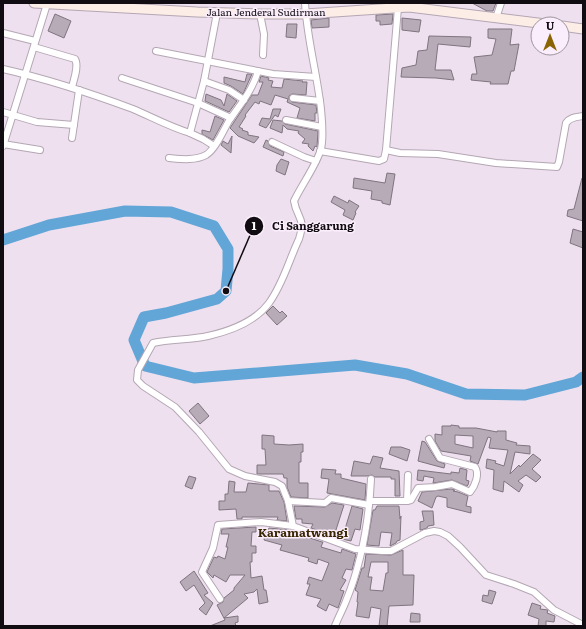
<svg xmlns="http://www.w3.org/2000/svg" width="586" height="629" font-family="Literata,serif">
	<rect width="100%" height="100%" fill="#eee0ee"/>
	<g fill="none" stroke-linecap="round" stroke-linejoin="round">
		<path stroke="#62a5d7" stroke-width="11" d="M 3,240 L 49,225 L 125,211 L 171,212 L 214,226 L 228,249 L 228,269 L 226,291 L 217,299 L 166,313 L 144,317 L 134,340 L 145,366 L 194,378 L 355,365 L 407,374 L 466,394 L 525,395 L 576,382 L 583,377"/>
	</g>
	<g fill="#b8abb8" stroke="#807480" fill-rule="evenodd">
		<path d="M 472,3 L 496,3 L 493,11 L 487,11 Z"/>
		<path d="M 55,14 L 71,21 L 64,38 L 48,31 Z"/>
		<path d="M 393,14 L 392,24 L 380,25 L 380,21 L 376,21 L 376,15 Z"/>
		<path d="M 329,18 L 329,27 L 312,28 L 311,20 Z"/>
		<path d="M 402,18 L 421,20 L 419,32 L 402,30 Z"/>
		<path d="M 287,24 L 297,24 L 296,38 L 286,37 Z"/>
		<path d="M 488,29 L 512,29 L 510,45 L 519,44 L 514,71 L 511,71 L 508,84 L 490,84 L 491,82 L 471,80 L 472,74 L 477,74 L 474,57 L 492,55 L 496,39 L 488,38 Z"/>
		<path d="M 429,36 L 471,37 L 470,47 L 438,44 L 435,70 L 451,70 L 454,80 L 436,78 L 401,77 L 402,68 L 416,65 L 418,51 L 427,50 Z"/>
		<path d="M 247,74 L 252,74 L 243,94 L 231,86 L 224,83 L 224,77 L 245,82 Z"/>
		<path d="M 261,76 L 269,78 L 268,80 L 273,81 L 271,87 L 282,88 L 284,79 L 303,81 L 302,82 L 307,82 L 306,95 L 292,94 L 289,96 L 289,99 L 292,102 L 316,105 L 317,113 L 315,113 L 315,121 L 297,118 L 300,108 L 287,102 L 288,99 L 275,95 L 271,105 L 260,101 L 259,104 L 255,102 L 245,115 L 246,116 L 239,127 L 243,129 L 242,130 L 248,132 L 248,135 L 259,137 L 254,143 L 238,136 L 230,128 L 252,95 L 258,95 L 263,82 L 259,82 Z"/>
		<path d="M 206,94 L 221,100 L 224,106 L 227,94 L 237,101 L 229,112 L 205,101 Z"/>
		<path d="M 273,109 L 281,109 L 278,117 L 275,115 L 266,128 L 259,125 L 262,118 L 270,119 Z"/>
		<path d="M 215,116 L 224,120 L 213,140 L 202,134 L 202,130 L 210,132 Z"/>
		<path d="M 273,120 L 282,121 L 285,124 L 318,131 L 317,147 L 315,146 L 313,151 L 308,146 L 309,144 L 302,143 L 305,139 L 298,133 L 299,131 L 287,129 L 283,125 L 282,133 L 270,128 Z"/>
		<path d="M 232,136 L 231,153 L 221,145 L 223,141 L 228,144 Z"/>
		<path d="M 266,140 L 268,141 L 270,146 L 284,152 L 283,156 L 263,147 Z"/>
		<path d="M 281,159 L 289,162 L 285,175 L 276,171 L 277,165 Z"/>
		<path d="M 387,173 L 395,174 L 390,205 L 382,203 L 382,201 L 371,199 L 372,191 L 353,188 L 354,178 L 385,183 Z"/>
		<path d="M 582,178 L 583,178 L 583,221 L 567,216 L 568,210 L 574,209 Z"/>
		<path d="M 334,196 L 348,203 L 349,200 L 359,206 L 355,212 L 356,213 L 353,220 L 343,215 L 345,210 L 331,202 Z"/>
		<path d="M 573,229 L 583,232 L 583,248 L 570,243 Z"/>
		<path d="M 273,306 L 280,313 L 282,311 L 287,316 L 277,325 L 266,313 Z"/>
		<path d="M 198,403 L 209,416 L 200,424 L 189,411 Z"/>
		<path d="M 451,425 L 459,426 L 459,428 L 476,428 L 497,432 L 497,431 L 506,431 L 506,440 L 517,443 L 516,445 L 530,446 L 530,454 L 515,452 L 510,474 L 519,465 L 520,467 L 533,454 L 541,460 L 532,469 L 541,477 L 536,482 L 526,475 L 518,481 L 523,485 L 519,492 L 504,481 L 503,492 L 493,489 L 494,470 L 486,468 L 487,459 L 496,461 L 495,463 L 504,466 L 508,450 L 489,448 L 491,438 L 488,437 L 478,464 L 470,461 L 471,456 L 441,451 L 435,441 L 435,434 L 442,435 L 442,426 L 451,426 ZM 455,435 L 473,436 L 473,448 L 455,444 Z"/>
		<path d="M 262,435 L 274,436 L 274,444 L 289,445 L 303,444 L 303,452 L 301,452 L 301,462 L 299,462 L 299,483 L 308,483 L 308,498 L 291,497 L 287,487 L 287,478 L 284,478 L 283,474 L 257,474 L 257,465 L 266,465 L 265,449 L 262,449 Z"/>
		<path d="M 422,441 L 425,442 L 437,461 L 445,464 L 444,468 L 418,461 Z"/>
		<path d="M 391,447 L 401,447 L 410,450 L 407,461 L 389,454 Z"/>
		<path d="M 373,456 L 383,458 L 380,468 L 399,471 L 400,496 L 395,496 L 395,479 L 391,479 L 391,477 L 375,477 L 372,475 L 367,476 L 351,476 L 354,461 L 370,464 Z"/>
		<path d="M 460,468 L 467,470 L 466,480 L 469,481 L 468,485 L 467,486 L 452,480 L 433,483 L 434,478 L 424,476 L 423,481 L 417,480 L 418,470 L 451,474 L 451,472 L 459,473 Z"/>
		<path d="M 322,469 L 336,470 L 335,474 L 341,474 L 341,478 L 366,484 L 365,500 L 327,493 L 329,479 L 321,478 Z"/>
		<path d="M 189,476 L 196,478 L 192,489 L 185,486 Z"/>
		<path d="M 229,481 L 235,482 L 234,492 L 246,492 L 248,483 L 269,485 L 269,491 L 279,491 L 284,502 L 287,521 L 277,520 L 278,517 L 242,517 L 242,519 L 237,519 L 236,509 L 219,510 L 219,501 L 225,501 L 225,494 L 228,494 Z"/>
		<path d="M 451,489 L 455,490 L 453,491 L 458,492 L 468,496 L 466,506 L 471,507 L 471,513 L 447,507 L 447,498 L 438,496 L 436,497 L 432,508 L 418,501 L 422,492 Z"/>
		<path d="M 332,503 L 344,505 L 334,536 L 311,528 L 313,524 L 302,523 L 302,519 L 296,519 L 294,506 L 325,507 Z"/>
		<path d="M 352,506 L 363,509 L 360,530 L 355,529 L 351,541 L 342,539 Z"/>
		<path d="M 377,506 L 399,506 L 400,519 L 401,516 L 400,540 L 397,541 L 396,543 L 390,546 L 392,533 L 381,532 L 379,546 L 367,545 L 373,510 L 375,510 Z"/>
		<path d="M 422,511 L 433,511 L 434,525 L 428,526 L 427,528 L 421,530 L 420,530 L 420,522 L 424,521 Z"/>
		<path d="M 256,527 L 256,532 L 252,532 L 251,546 L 256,546 L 256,553 L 252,553 L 252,562 L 250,562 L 251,578 L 262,576 L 264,590 L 266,590 L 268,602 L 259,604 L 257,589 L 254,592 L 244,594 L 248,598 L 224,618 L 238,616 L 238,622 L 235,623 L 236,626 L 210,626 L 225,620 L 217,605 L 223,602 L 224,598 L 234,590 L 234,588 L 245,575 L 230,575 L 226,582 L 214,575 L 213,578 L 207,572 L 214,557 L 217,558 L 218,556 L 225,559 L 228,547 L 226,547 L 229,534 L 221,534 L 222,529 Z"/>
		<path d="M 269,528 L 290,530 L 292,531 L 292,532 L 322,542 L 323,542 L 321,547 L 341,553 L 342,549 L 356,554 L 352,570 L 346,569 L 342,578 L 346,580 L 340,590 L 344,591 L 338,608 L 329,604 L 326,611 L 317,606 L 321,599 L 306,595 L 310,584 L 307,584 L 309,577 L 322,581 L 329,563 L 318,559 L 317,564 L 308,561 L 309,558 L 280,550 L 282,545 L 264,540 L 266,529 L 268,530 Z"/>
		<path d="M 403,550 L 403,575 L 414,575 L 413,605 L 389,606 L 387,626 L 379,626 L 381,609 L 371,607 L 369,618 L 356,616 L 358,602 L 357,602 L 358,592 L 355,590 L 362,568 L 364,568 L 366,554 L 391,555 ZM 371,562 L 388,562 L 388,573 L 386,573 L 383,591 L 370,590 L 372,577 L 368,577 Z"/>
		<path d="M 194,571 L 208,593 L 204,595 L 213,603 L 206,615 L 199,609 L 205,603 L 194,585 L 186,591 L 180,582 Z"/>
		<path d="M 489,590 L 496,592 L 492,604 L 482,601 L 483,595 L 488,596 Z"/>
		<path d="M 532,603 L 541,606 L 540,609 L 548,610 L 547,613 L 555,616 L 554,622 L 546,621 L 546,626 L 538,626 L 539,619 L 528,615 Z"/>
		<path d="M 411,613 L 420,614 L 420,622 L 410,622 Z"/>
	</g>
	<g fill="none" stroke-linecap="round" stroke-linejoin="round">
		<g stroke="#b4a7b4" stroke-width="8">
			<g id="minor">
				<path d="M 305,3 C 307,39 317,73 321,109 C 322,122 324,136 321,149 C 316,166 302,184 294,201 C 297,219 306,217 299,239 C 289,260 283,284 269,303 C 255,322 230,331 208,336 C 190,340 171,339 153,343 L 138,370 L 137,380 L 143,386 L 175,407 L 199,432 L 229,469 L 245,476 L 275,482 L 282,486 L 288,501 L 293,526 L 355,549 L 382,551 L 391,551 L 425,533 L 434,531 L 440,532 L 448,536 L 460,547 L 486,575 L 514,584 L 534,592 L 554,610 L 583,625"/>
				<path d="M 260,14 L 264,34 L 263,55"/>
				<path d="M 496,18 L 501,3"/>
				<path d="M 3,33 L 35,41"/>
				<path d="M 34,47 L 75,59 C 79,66 74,79 72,87"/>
				<path d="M 156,51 L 273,74 L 316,77"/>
				<path d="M 3,69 C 47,79 90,93 133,109 C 152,117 170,127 190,133 L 204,81 L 217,13"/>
				<path d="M 122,78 L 198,103 L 231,118"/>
				<path d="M 204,81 L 229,90 L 244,100"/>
				<path d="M 293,98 L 320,101"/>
				<path d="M 3,112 L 37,122 L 74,125"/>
				<path d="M 286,120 L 322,127"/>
				<path d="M 190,133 L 203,139 L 214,146"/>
				<path d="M 72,138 L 79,90"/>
				<path d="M 272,142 L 304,157 L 316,161"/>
				<path d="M 3,144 L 40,150"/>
				<path d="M 3,146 L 47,4"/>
				<path d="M 386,150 L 400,153 L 438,154 L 496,163 L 557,167 L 559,162 L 566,123 C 570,117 577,117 583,116"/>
				<path d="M 320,151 L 379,161 L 384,159 L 386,150 L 398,8"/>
				<path d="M 169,158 C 180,159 195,161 206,155 C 216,149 224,129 230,119 C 241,104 253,89 258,71"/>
				<path d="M 288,501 L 325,503 L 331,498 L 369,505"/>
				<path d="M 370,501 L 407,501 L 408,475"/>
				<path d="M 407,501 L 411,500 L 418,488 L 435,487 L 452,484 L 470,492 C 475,486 480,474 475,467 L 440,458 L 429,439"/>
				<path d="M 220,599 L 202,572 L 213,548 L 218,525 L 261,522 L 293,526"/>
				<path d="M 335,626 C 338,618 343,609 346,601 C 362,562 369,520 371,479"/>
			</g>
		</g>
		<g stroke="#b4a7b4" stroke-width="11">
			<g id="secondary">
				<path d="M 34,3 L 197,12 L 260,14 L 305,14 L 409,7 L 546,24"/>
				<path d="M 562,26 L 583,29"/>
			</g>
		</g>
		<use href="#minor" stroke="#fff" stroke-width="6"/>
		<use href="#secondary" stroke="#fdede7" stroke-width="9"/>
	</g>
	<g text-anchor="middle" stroke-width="3" stroke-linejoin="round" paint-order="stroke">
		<g font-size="10" fill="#100c11" stroke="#fbeefc">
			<text x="266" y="16">Jalan Jenderal Sudirman</text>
		</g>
		<g font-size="12" font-weight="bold" fill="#382600" stroke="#fbeefc">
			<text x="303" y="537">Karamatwangi</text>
		</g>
	</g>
	<path fill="none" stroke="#100c11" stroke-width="1.5" d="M226 291L254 226"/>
	<g fill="#100c11" stroke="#fbeefc" stroke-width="1.5">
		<circle cx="226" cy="291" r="4"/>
		<circle cx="254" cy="226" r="10"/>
	</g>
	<g font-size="12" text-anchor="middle" font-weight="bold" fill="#fff">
		<text x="254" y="230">1</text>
	</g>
	<g font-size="11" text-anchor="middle" font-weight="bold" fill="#100c11" stroke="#fbeefc" stroke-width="3" stroke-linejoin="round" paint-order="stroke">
		<text x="313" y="230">Ci Sanggarung</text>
	</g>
	<rect width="586" height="629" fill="none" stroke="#100c11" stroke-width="8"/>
	<g transform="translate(550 36)"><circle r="19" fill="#fbeefc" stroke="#9d949e"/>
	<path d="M0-3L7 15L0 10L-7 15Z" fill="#8a6402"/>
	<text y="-6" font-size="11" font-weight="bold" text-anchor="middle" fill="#100c11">U</text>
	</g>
</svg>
